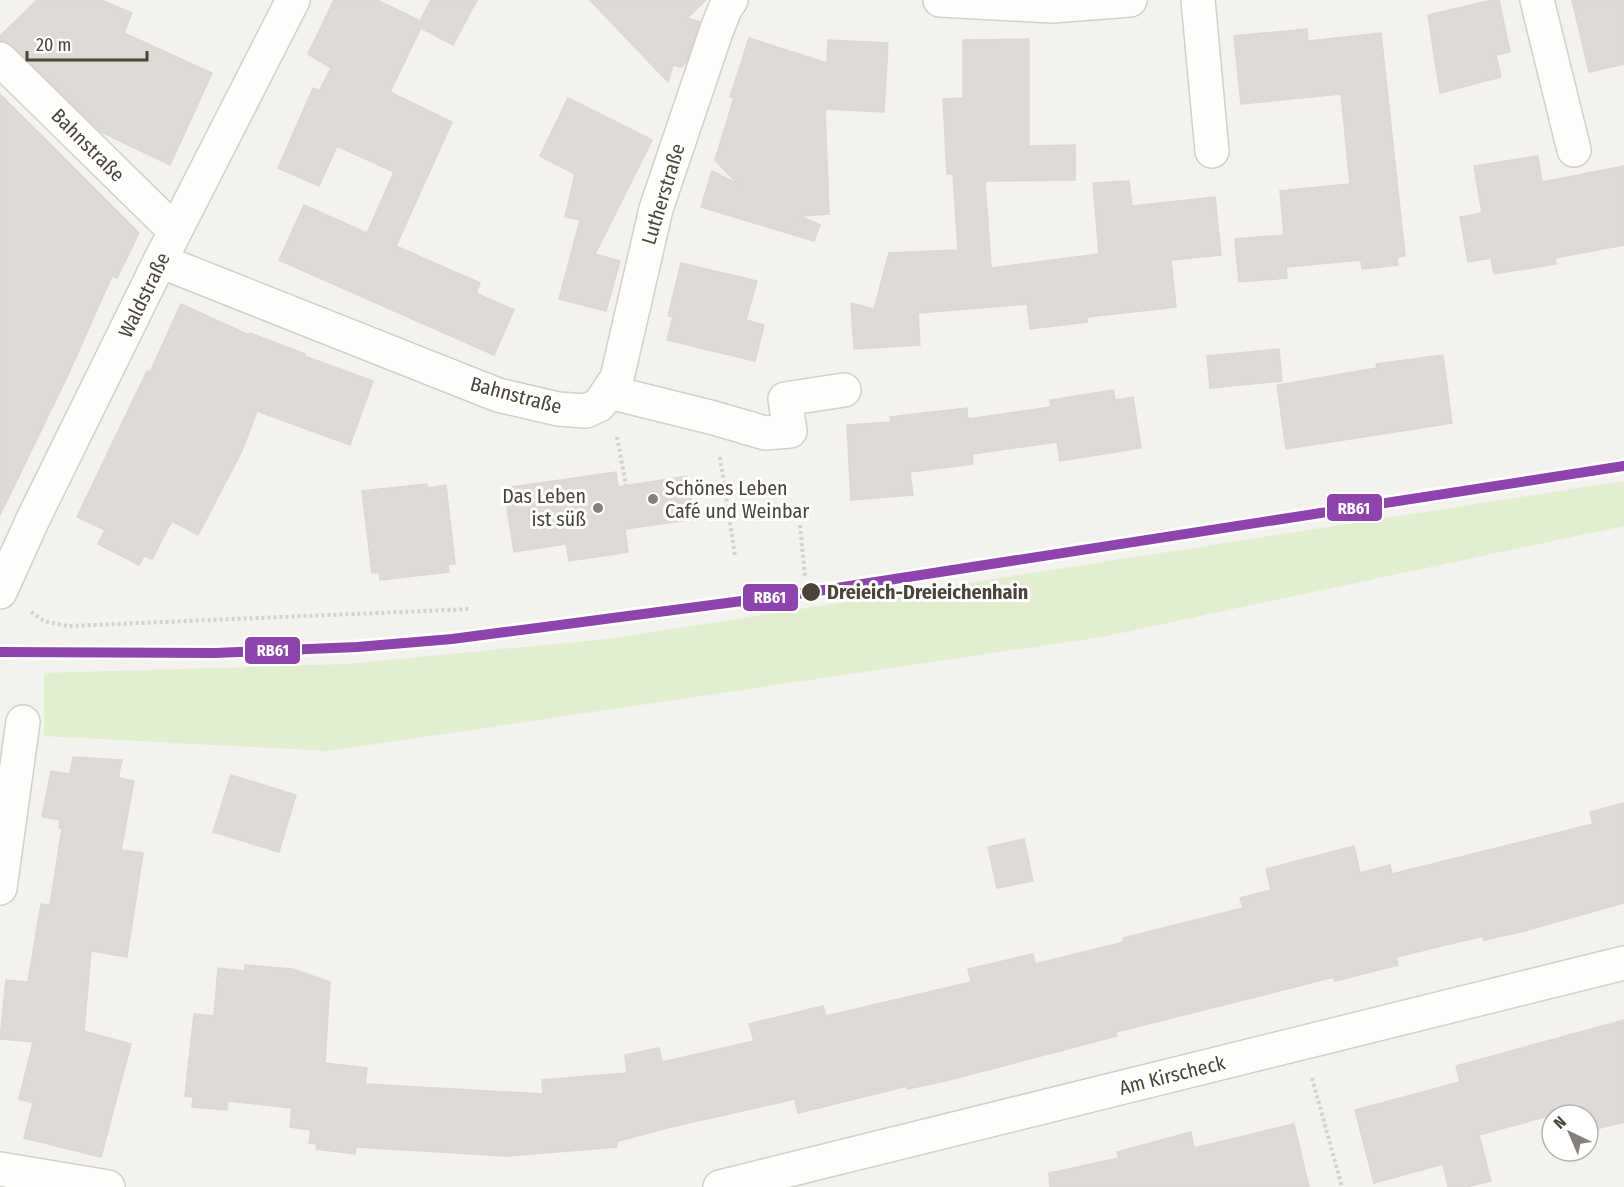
<svg xmlns="http://www.w3.org/2000/svg" width="1624" height="1187" font-family="'Fira Sans Condensed',sans-serif">
	<rect width="100%" height="100%" fill="#f4f2ee"/>
	<path fill="#e1eecf" d="M 1624,481 L 1624,526 L 1102,637 L 328,751 L 44,736 L 44,673 L 346,664 L 608,639 Z"/>
	<g fill="#dedbd6" stroke="#dcd9d4" stroke-width="1.5">
		<path d="M 37,0 L 101,0 L 132,13 L 124,33 L 212,73 L 170,165 L 101,132 L 13,46 L 5,41 L 0,41 L 0,36 Z"/>
		<path d="M 334,0 L 377,0 L 420,21 L 431,0 L 477,0 L 453,45 L 421,28 L 390,92 L 452,122 L 396,246 L 480,283 L 476,293 L 514,310 L 494,355 L 279,260 L 304,205 L 367,233 L 394,172 L 337,146 L 319,186 L 278,168 L 313,88 L 319,91 L 331,68 L 308,54 Z"/>
		<path d="M 590,0 L 706,0 L 687,18 L 700,22 L 686,62 L 681,67 L 673,65 L 668,82 Z"/>
		<path d="M 1492,0 L 1499,0 L 1510,52 L 1496,55 L 1501,77 L 1440,93 L 1428,15 Z"/>
		<path d="M 1572,0 L 1624,0 L 1624,64 L 1589,72 Z"/>
		<path d="M 1307,29 L 1308,41 L 1381,33 L 1405,256 L 1397,257 L 1398,265 L 1362,269 L 1361,260 L 1286,267 L 1287,278 L 1239,282 L 1235,239 L 1284,235 L 1280,191 L 1350,184 L 1341,94 L 1241,104 L 1234,36 Z"/>
		<path d="M 749,38 L 827,63 L 828,40 L 888,43 L 884,112 L 825,109 L 829,214 L 800,216 L 820,225 L 814,241 L 701,207 L 712,171 L 738,184 L 715,160 L 734,98 L 730,97 Z"/>
		<path d="M 1029,39 L 1029,146 L 1075,145 L 1075,180 L 985,181 L 991,268 L 1099,254 L 1093,183 L 1129,181 L 1132,206 L 1215,197 L 1221,255 L 1171,260 L 1176,307 L 1087,317 L 1087,322 L 1030,329 L 1027,304 L 918,313 L 920,345 L 854,349 L 851,303 L 874,309 L 889,253 L 958,250 L 953,174 L 947,174 L 943,99 L 963,98 L 963,40 Z"/>
		<path d="M 0,94 L 139,233 L 117,278 L 112,276 L 68,375 L 0,515 Z"/>
		<path d="M 568,98 L 652,140 L 595,254 L 620,261 L 606,311 L 559,299 L 580,220 L 565,217 L 575,174 L 540,156 Z"/>
		<path d="M 1538,156 L 1542,182 L 1624,166 L 1624,245 L 1555,258 L 1556,264 L 1494,274 L 1491,258 L 1468,262 L 1460,217 L 1482,213 L 1474,166 Z"/>
		<path d="M 681,263 L 757,281 L 746,320 L 764,325 L 755,361 L 667,340 L 673,317 L 668,316 Z"/>
		<path d="M 181,304 L 249,335 L 250,333 L 305,354 L 304,356 L 373,381 L 350,445 L 257,411 L 242,451 L 198,535 L 172,521 L 152,559 L 144,556 L 139,565 L 98,544 L 105,530 L 77,517 L 147,371 L 150,372 Z"/>
		<path d="M 1279,349 L 1282,381 L 1210,388 L 1207,356 Z"/>
		<path d="M 1443,355 L 1452,423 L 1286,449 L 1277,385 L 1377,368 L 1376,364 Z"/>
		<path d="M 1113,390 L 1115,400 L 1133,397 L 1141,448 L 1060,461 L 1057,442 L 972,454 L 973,464 L 910,472 L 913,495 L 851,500 L 847,425 L 891,422 L 890,417 L 967,408 L 968,419 L 1051,407 L 1050,400 Z"/>
		<path d="M 616,472 L 618,487 L 687,476 L 694,519 L 625,529 L 628,552 L 569,561 L 566,544 L 514,552 L 504,488 Z"/>
		<path d="M 427,484 L 427,488 L 446,485 L 455,564 L 448,564 L 449,572 L 380,580 L 379,572 L 372,573 L 362,491 Z"/>
		<path d="M 73,757 L 122,760 L 118,778 L 134,781 L 121,850 L 143,853 L 127,957 L 91,951 L 84,1031 L 131,1044 L 101,1157 L 24,1138 L 33,1103 L 19,1099 L 33,1042 L 0,1039 L 6,980 L 28,982 L 41,904 L 50,905 L 62,828 L 59,828 L 60,820 L 42,817 L 51,771 L 70,774 Z"/>
		<path d="M 231,775 L 296,795 L 279,852 L 213,832 Z"/>
		<path d="M 1624,803 L 1624,903 L 1524,931 L 1484,940 L 1483,936 L 1396,957 L 1398,965 L 1335,981 L 1334,977 L 1116,1032 L 1117,1036 L 945,1081 L 907,1089 L 907,1086 L 798,1113 L 795,1099 L 675,1126 L 619,1141 L 617,1141 L 617,1147 L 507,1156 L 356,1147 L 355,1154 L 316,1149 L 317,1144 L 309,1143 L 311,1130 L 290,1127 L 292,1108 L 228,1101 L 227,1110 L 192,1107 L 193,1097 L 185,1096 L 194,1014 L 214,1016 L 218,968 L 245,971 L 245,965 L 293,969 L 330,982 L 325,1063 L 367,1068 L 365,1084 L 543,1094 L 542,1080 L 627,1073 L 625,1055 L 659,1048 L 662,1062 L 754,1041 L 749,1024 L 823,1006 L 826,1016 L 971,982 L 968,969 L 1033,954 L 1035,964 L 1124,942 L 1123,938 L 1243,908 L 1240,898 L 1271,890 L 1266,869 L 1354,846 L 1360,873 L 1390,865 L 1392,874 L 1593,824 L 1590,812 Z"/>
		<path d="M 1024,839 L 1033,881 L 997,888 L 988,847 Z"/>
		<path d="M 1624,1020 L 1624,1122 L 1588,1131 L 1588,1115 L 1552,1115 L 1479,1135 L 1491,1181 L 1466,1187 L 1448,1187 L 1443,1164 L 1374,1183 L 1355,1110 L 1460,1082 L 1456,1066 Z"/>
		<path d="M 1294,1124 L 1309,1187 L 1050,1187 L 1049,1173 L 1119,1158 L 1117,1152 L 1191,1132 L 1194,1148 Z"/>
	</g>
	<g fill="none" stroke-linecap="round" stroke-linejoin="round">
		<g stroke="#d2d0cb" stroke-width="36">
			<g id="minor">
				<path d="M 940,0 L 1052,6 L 1130,0"/>
				<path d="M 1198,0 L 1212,151"/>
				<path d="M 1537,0 L 1574,150"/>
				<path d="M 0,59 L 175,231"/>
				<path d="M 160,261 L 498,395 L 558,409 L 586,411 L 599,405 L 617,378 L 656,209 L 717,29 L 725,9 L 731,0"/>
				<path d="M 609,392 L 714,418 L 765,433 L 790,431 L 785,399 L 844,390"/>
				<path d="M 0,888 L 23,722"/>
				<path d="M 0,1169 L 108,1187"/>
				<path d="M 720,1187 L 1624,963"/>
			</g>
		</g>
		<g stroke="#d2d0cb" stroke-width="36">
			<path id="tertiary" d="M 0,592 L 34,517 L 160,261 L 293,0"/>
		</g>
		<g stroke="#d3d2cc" stroke-width="4" stroke-dasharray="3 3" stroke-linecap="butt">
			<path d="M 617,437 L 626,485"/>
			<path d="M 720,457 L 735,556"/>
			<path d="M 800,525 L 805,576"/>
			<path d="M 31,612 L 44,621 L 68,626 L 471,609"/>
			<path d="M 1312,1078 L 1342,1187"/>
		</g>
		<use href="#minor" stroke="#fdfdfc" stroke-width="33"/>
		<use href="#tertiary" stroke="#fdfdfc" stroke-width="33"/>
		<g stroke="#fff" stroke-width="15">
			<path id="rail-1" d="M 0,652 L 215,653 L 357,647 L 452,639 L 811,592 L 1624,466"/>
		</g>
		<use href="#rail-1" stroke="#8e44ad" stroke-width="10"/>
	</g>
	<g fill="#868178" stroke="#fff" stroke-width="2">
		<circle cx="653" cy="499" r="6"/>
		<circle cx="598" cy="508" r="6"/>
	</g>
	<circle fill="#4b4439" stroke="#fff" stroke-width="2" cx="811" cy="592" r="10"/>
	<g text-anchor="middle" stroke-width="6" stroke-linejoin="round" paint-order="stroke">
		<g font-size="20" fill="#4b4439" stroke="#fff">
			<text transform="translate(88 145) rotate(45)" y="7">Bahnstraße</text>
			<text transform="translate(663 194) rotate(-73)" y="7">Lutherstraße</text>
			<text transform="translate(144 295) rotate(-64)" y="7">Waldstraße</text>
			<text transform="translate(516 395) rotate(15)" y="7">Bahnstraße</text>
			<text transform="translate(1172 1075) rotate(-14)" y="7">Am Kirscheck</text>
		</g>
		<g font-size="20" fill="#4b4439" stroke="#fff" text-anchor="start">
			<text x="665" y="495">Schönes Leben<tspan x="665" dy="23">Café und Weinbar</tspan></text>
			<text x="586" y="503" text-anchor="end">Das Leben<tspan x="586" dy="23">ist süß</tspan></text>
		</g>
		<g font-size="20" font-weight="bold" fill="#4b4439" stroke="#fff" text-anchor="start">
			<text x="827" y="599">Dreieich-Dreieichenhain</text>
		</g>
	</g>
	<g stroke="#fff" stroke-width="2">
		<rect x="1326" y="493" width="57" height="29" rx="6" fill="#8e44ad"/>
		<rect x="742" y="583" width="57" height="29" rx="6" fill="#8e44ad"/>
		<rect x="244" y="636" width="57" height="29" rx="6" fill="#8e44ad"/>
	</g>
	<g font-size="16" text-anchor="middle" font-weight="bold" fill="#fff">
		<text x="1354" y="514">RB61</text>
		<text x="770" y="603">RB61</text>
		<text x="273" y="656">RB61</text>
	</g>
	<g transform="translate(1570 1133) rotate(316)"><circle r="28" fill="#ffffff" stroke="#b7b4b0" stroke-width="1.5"/>
	<path d="M0-4.5L10 22L0 15L-10 22Z" fill="#868178"/>
	<text y="-9" font-size="16" font-weight="bold" text-anchor="middle" fill="#4b4439">N</text>
	</g>
	<path d="M27 51v9h120v-9" fill="none" stroke="#4b4439" stroke-width="3"/>
	<text x="36" y="51" font-size="18" fill="#4b4439" stroke="#ffffff" stroke-width="4.5" paint-order="stroke">20 m</text>
</svg>
